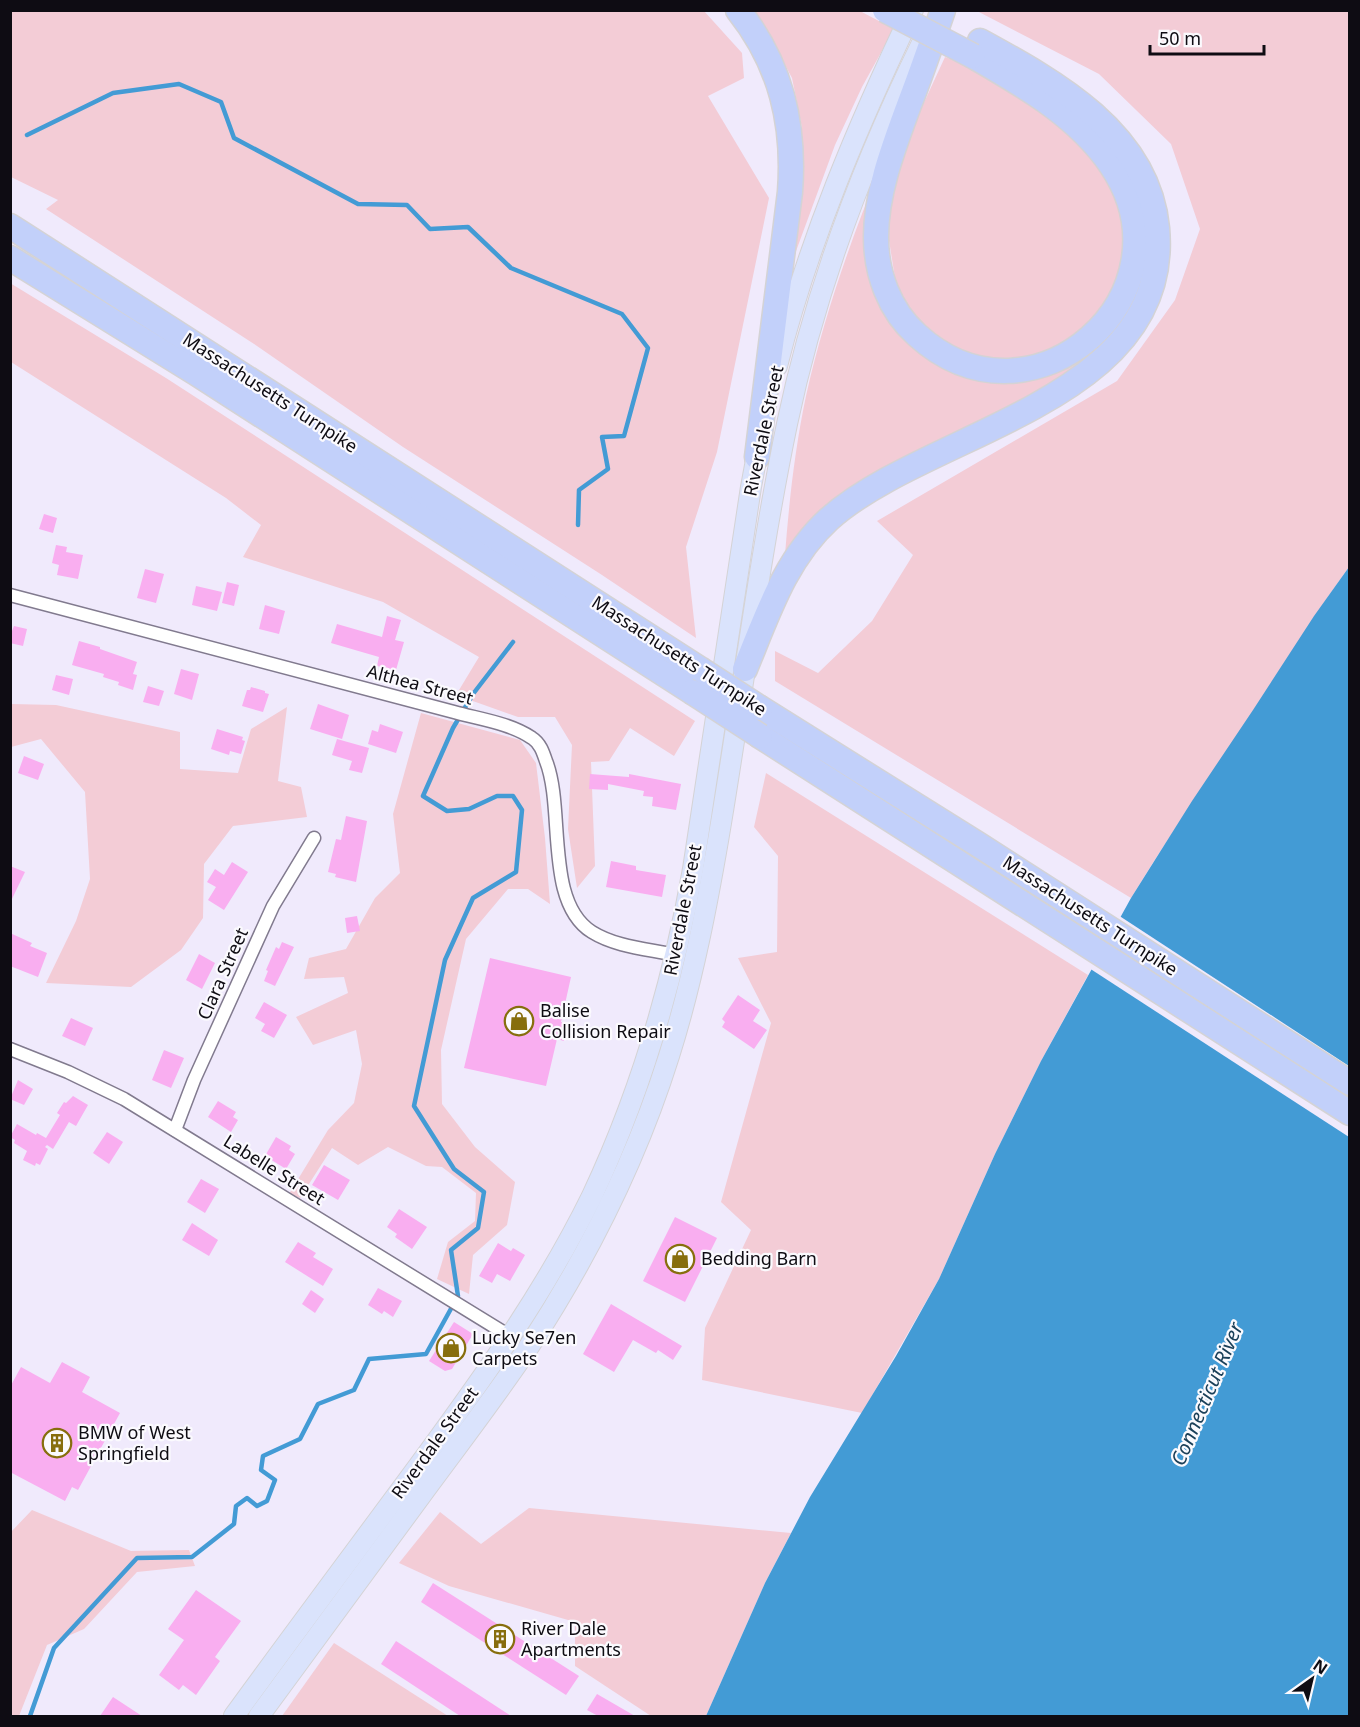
<svg xmlns="http://www.w3.org/2000/svg" width="1360" height="1727" font-family="'Noto Sans',sans-serif">
	<rect width="100%" height="100%" fill="#f0eafc"/>
	<g fill="#f3ccd6">
		<path d="M 10,11 L 704,11 L 742,53 L 744,78 L 708,96 L 769,198 L 717,452 L 686,547 L 696,638 L 602,575 L 403,447 L 257,346 L 46,209 L 58,200 L 11,177 Z"/>
		<path d="M 749,11 L 860,11 L 894,29 L 862,87 L 835,145 L 788,273 L 799,175 L 802,128 L 792,78 L 765,28 Z"/>
		<path d="M 977,11 L 1349,11 L 1349,567 C 1315,614 1285,662 1253,711 C 1212,773 1170,834 1131,898 L 775,681 L 775,651 L 818,673 L 872,621 L 913,555 L 877,521 L 1117,381 L 1175,300 L 1200,229 L 1171,144 L 1099,74 Z"/>
		<path d="M 945,57 L 979,69 L 1024,95 L 1093,156 L 1121,205 L 1126,251 L 1111,297 L 1081,337 L 1032,357 L 983,359 L 943,341 L 915,317 L 896,284 L 887,228 L 898,170 L 921,109 Z"/>
		<path d="M 878,173 L 868,219 L 906,339 L 937,362 L 978,378 L 1022,380 L 1092,349 L 1096,352 L 1080,367 L 785,555 C 789,502 795,448 806,396 C 823,320 849,245 878,173 Z"/>
		<path d="M 10,283 L 166,378 L 695,721 L 674,756 L 630,728 L 609,761 L 591,762 L 595,866 L 577,888 L 568,829 L 572,745 L 555,717 L 518,717 L 456,695 L 479,657 L 383,602 L 243,557 L 261,525 L 226,498 L 11,362 Z"/>
		<path d="M 11,704 L 56,705 L 180,732 L 180,769 L 238,773 L 251,729 L 287,707 L 278,781 L 301,787 L 307,817 L 233,826 L 204,864 L 203,918 L 181,950 L 131,987 L 46,983 L 76,921 L 90,879 L 85,792 L 41,739 L 11,747 Z"/>
		<path d="M 421,713 L 520,740 L 536,763 L 545,838 L 550,904 L 528,889 L 508,889 L 466,939 L 441,1050 L 442,1104 L 475,1147 L 515,1182 L 507,1225 L 473,1255 L 469,1294 L 437,1279 L 448,1242 L 475,1221 L 476,1193 L 442,1167 L 426,1166 L 388,1147 L 358,1165 L 332,1148 L 300,1198 L 289,1194 L 328,1130 L 354,1103 L 362,1064 L 356,1030 L 313,1045 L 296,1017 L 348,993 L 344,977 L 304,979 L 309,958 L 346,949 L 375,898 L 400,873 L 393,814 Z"/>
		<path d="M 766,773 L 1088,975 L 1041,1061 L 995,1154 L 939,1279 L 862,1413 L 702,1380 L 705,1328 L 751,1230 L 721,1202 L 771,1023 L 738,958 L 777,952 L 778,856 L 754,827 Z"/>
		<path d="M 529,1508 L 791,1533 L 765,1583 L 706,1716 L 651,1716 L 575,1666 L 575,1622 L 449,1586 L 399,1563 L 440,1512 L 481,1544 Z"/>
		<path d="M 32,1510 L 131,1551 L 189,1550 L 195,1566 L 137,1572 L 84,1629 L 47,1645 L 19,1716 L 11,1716 L 11,1532 Z"/>
		<path d="M 334,1643 L 448,1716 L 282,1716 Z"/>
	</g>
	<path fill="#439bd5" d="M 1349,567 L 1349,1716 L 706,1716 L 765,1583 L 810,1497 L 896,1356 L 939,1279 L 995,1154 L 1041,1061 L 1131,898 L 1192,801 L 1253,710 L 1314,616 Z"/>
	<path fill="#f0eafc" d="M 1118,915 L 1349,1066 L 1349,1137 L 1089,968 Z"/>
	<g fill="none" stroke-linecap="round" stroke-linejoin="round">
		<g stroke="#439bd5" stroke-width="4.5">
			<path d="M 27,135 L 113,93 L 179,84 L 221,102 L 234,138 L 358,204 L 407,205 L 430,229 L 468,227 L 511,268 L 622,314 L 648,348 L 624,436 L 602,437 L 608,469 L 579,490 L 578,525"/>
			<path d="M 30,1716 L 54,1648 L 137,1558 L 192,1557 L 234,1524 L 236,1506 L 247,1498 L 257,1506 L 267,1501 L 275,1480 L 261,1470 L 263,1456 L 300,1439 L 318,1404 L 354,1390 L 369,1359 L 426,1354 L 458,1296 L 451,1250 L 478,1228 L 484,1192 L 454,1169 L 414,1106 L 445,960 L 473,898 L 516,872 L 522,810 L 513,796 L 497,796 L 469,809 L 447,811 L 423,796 L 453,728 L 473,694 L 513,642"/>
		</g>
	</g>
	<g fill="#f9aef0">
		<path d="M 44,514 L 57,518 L 53,533 L 39,529 Z"/>
		<path d="M 56,545 L 67,547 L 66,552 L 83,555 L 78,579 L 57,575 L 59,565 L 52,563 Z"/>
		<path d="M 145,569 L 164,574 L 156,603 L 137,598 Z"/>
		<path d="M 227,582 L 239,585 L 234,606 L 222,603 Z"/>
		<path d="M 196,586 L 222,592 L 217,611 L 192,605 Z"/>
		<path d="M 265,605 L 285,611 L 279,634 L 259,629 Z"/>
		<path d="M 387,616 L 401,620 L 395,640 L 404,642 L 396,670 L 377,666 L 379,657 L 331,643 L 337,624 L 382,637 Z"/>
		<path d="M 14,626 L 27,629 L 23,646 L 10,643 L 10,631 L 12,631 Z"/>
		<path d="M 79,641 L 100,647 L 100,649 L 137,662 L 133,674 L 137,675 L 133,690 L 118,685 L 119,682 L 103,677 L 104,674 L 72,665 Z"/>
		<path d="M 181,669 L 199,674 L 192,700 L 174,694 Z"/>
		<path d="M 56,675 L 73,679 L 69,695 L 52,690 Z"/>
		<path d="M 148,686 L 164,691 L 159,706 L 143,702 Z"/>
		<path d="M 251,687 L 265,691 L 265,693 L 269,694 L 263,712 L 242,706 L 247,690 L 250,690 Z"/>
		<path d="M 318,704 L 349,715 L 342,739 L 310,729 Z"/>
		<path d="M 380,724 L 403,732 L 396,753 L 368,744 L 372,730 L 378,732 Z"/>
		<path d="M 217,729 L 243,737 L 242,740 L 245,741 L 241,754 L 230,751 L 229,755 L 211,749 Z"/>
		<path d="M 337,739 L 369,748 L 362,773 L 349,770 L 352,761 L 332,755 Z"/>
		<path d="M 24,756 L 44,764 L 38,780 L 18,773 Z"/>
		<path d="M 590,774 L 629,777 L 629,774 L 681,784 L 676,810 L 652,806 L 653,797 L 643,796 L 644,791 L 608,784 L 608,790 L 589,789 Z"/>
		<path d="M 346,816 L 367,821 L 356,882 L 335,877 L 336,874 L 328,872 L 336,839 L 341,840 Z"/>
		<path d="M 611,861 L 636,866 L 636,870 L 666,875 L 662,897 L 606,887 Z"/>
		<path d="M 232,862 L 248,872 L 224,910 L 208,900 L 216,887 L 207,882 L 215,869 L 224,875 Z"/>
		<path d="M 10,866 L 25,872 L 10,903 Z"/>
		<path d="M 357,916 L 360,931 L 347,933 L 345,918 Z"/>
		<path d="M 10,933 L 32,943 L 30,946 L 47,953 L 38,977 L 10,966 Z"/>
		<path d="M 282,942 L 294,947 L 275,986 L 264,981 L 268,971 L 266,970 L 276,947 L 279,949 Z"/>
		<path d="M 199,954 L 215,963 L 202,989 L 186,980 Z"/>
		<path d="M 490,958 L 571,977 L 561,1022 L 569,1023 L 564,1041 L 557,1039 L 546,1086 L 464,1068 Z"/>
		<path d="M 738,995 L 760,1010 L 753,1021 L 767,1030 L 754,1049 L 722,1027 L 725,1022 L 722,1019 Z"/>
		<path d="M 264,1002 L 287,1015 L 274,1038 L 261,1031 L 265,1024 L 255,1018 Z"/>
		<path d="M 71,1018 L 93,1028 L 85,1046 L 62,1036 Z"/>
		<path d="M 164,1050 L 184,1058 L 171,1088 L 152,1080 Z"/>
		<path d="M 18,1080 L 33,1089 L 24,1105 L 10,1099 Z"/>
		<path d="M 73,1096 L 88,1105 L 76,1126 L 69,1122 L 53,1149 L 47,1145 L 45,1147 L 48,1149 L 40,1165 L 36,1163 L 35,1166 L 23,1160 L 27,1151 L 14,1143 L 15,1140 L 10,1137 L 17,1124 L 36,1135 L 37,1133 L 46,1138 L 60,1115 L 57,1113 L 64,1102 L 66,1103 Z"/>
		<path d="M 218,1101 L 236,1112 L 233,1117 L 238,1120 L 231,1132 L 208,1117 Z"/>
		<path d="M 107,1132 L 123,1142 L 109,1164 L 93,1153 Z"/>
		<path d="M 276,1137 L 291,1146 L 289,1150 L 295,1154 L 286,1169 L 265,1156 Z"/>
		<path d="M 324,1165 L 350,1180 L 338,1200 L 312,1185 Z"/>
		<path d="M 201,1179 L 219,1189 L 205,1213 L 187,1202 Z"/>
		<path d="M 399,1209 L 427,1227 L 412,1249 L 395,1237 L 397,1234 L 387,1227 Z"/>
		<path d="M 675,1217 L 717,1238 L 685,1302 L 643,1281 Z"/>
		<path d="M 192,1223 L 218,1240 L 209,1256 L 182,1240 Z"/>
		<path d="M 298,1242 L 316,1253 L 313,1257 L 333,1269 L 323,1286 L 285,1262 Z"/>
		<path d="M 498,1243 L 511,1251 L 513,1248 L 525,1255 L 510,1281 L 497,1274 L 492,1283 L 479,1276 Z"/>
		<path d="M 378,1288 L 402,1301 L 393,1317 L 384,1311 L 382,1314 L 368,1305 Z"/>
		<path d="M 311,1290 L 324,1299 L 315,1313 L 302,1304 Z"/>
		<path d="M 611,1304 L 682,1346 L 673,1360 L 658,1350 L 656,1353 L 633,1340 L 614,1372 L 583,1354 Z"/>
		<path d="M 454,1322 L 473,1334 L 452,1369 L 445,1371 L 429,1361 Z"/>
		<path d="M 62,1362 L 90,1377 L 82,1392 L 120,1413 L 78,1490 L 72,1487 L 65,1501 L 10,1472 L 10,1387 L 21,1367 L 50,1383 Z"/>
		<path d="M 433,1583 L 579,1676 L 566,1695 L 421,1602 Z"/>
		<path d="M 196,1590 L 241,1621 L 215,1657 L 220,1661 L 196,1695 L 183,1685 L 179,1690 L 159,1675 L 184,1640 L 168,1629 Z"/>
		<path d="M 396,1641 L 511,1716 L 460,1716 L 381,1664 Z"/>
		<path d="M 597,1694 L 635,1716 L 598,1716 L 587,1710 Z"/>
		<path d="M 113,1697 L 142,1716 L 100,1716 Z"/>
	</g>
	<g fill="none" stroke-linecap="round" stroke-linejoin="round">
		<g stroke="#817a8e" stroke-width="15">
			<g id="street">
				<path d="M 10,595 L 454,712 C 479,719 510,723 532,738 C 540,743 543,752 546,761 C 565,809 544,902 592,932 C 616,947 648,949 675,955"/>
				<path d="M 10,1049 L 68,1072 L 124,1099 L 511,1337"/>
				<path d="M 175,1130 L 194,1080 L 273,906 L 314,838"/>
			</g>
		</g>
		<g stroke="#d4d3d5" stroke-width="22">
			<g id="primary">
				<path d="M 777,366 C 808,242 858,125 913,10"/>
				<path d="M 234,1716 C 295,1632 358,1548 420,1464 C 483,1378 545,1292 592,1196 C 641,1092 673,982 693,869 L 751,487 L 759,444"/>
				<path d="M 259,1716 C 313,1642 367,1568 422,1494 C 458,1445 496,1396 530,1345 C 588,1256 637,1158 669,1056 C 693,980 708,901 721,823 C 743,690 760,555 787,424 C 815,290 862,165 922,43"/>
			</g>
		</g>
		<g stroke="#d4d3d5" stroke-width="27">
			<g id="highway">
				<path d="M 738,10 C 781,64 795,124 790,192 L 757,457"/>
				<path d="M 943,10 C 932,42 921,74 909,105 C 894,146 876,192 876,237 C 876,273 889,310 917,335 C 1032,440 1198,294 1111,165 C 1078,116 1023,85 973,56"/>
				<path d="M 10,226 L 700,669"/>
				<path d="M 10,258 L 196,373 L 692,692"/>
				<path d="M 745,669 C 767,616 785,559 829,519 C 929,430 1173,402 1157,228 C 1148,133 1055,82 980,41"/>
				<path d="M 760,708 L 979,845 L 1350,1083"/>
				<path d="M 760,736 L 1350,1113"/>
			</g>
		</g>
		<use href="#street" stroke="#fff" stroke-width="12"/>
		<use href="#primary" stroke="#dae3fc" stroke-width="20"/>
		<use href="#highway" stroke="#c2d0fa" stroke-width="24"/>
		<g stroke="#d4d3d5" stroke-width="27" stroke-linecap="butt">
			<g id="highway-bridge">
				<path d="M 885,10 L 973,56"/>
				<path d="M 700,669 L 760,708"/>
				<path d="M 692,692 L 760,736"/>
			</g>
		</g>
		<use href="#highway-bridge" stroke="#c2d0fa" stroke-width="24"/>
	</g>
	<defs>
		<g id="shop-ring" transform="scale(1.5)"><circle r="9.5" fill="#fbfafe" stroke="#876e0d" stroke-width="1.5"/><path d="M-5-2.5h2.3a2.7 3.5 0 0 1 5.4 0H5L5.5 6h-11ZM-1.5-2.5h3a1.5 2.3 0 0 0-3 0Z" fill="#876e0d"/></g>
		<g id="building-ring" transform="scale(1.5)"><circle r="9.5" fill="#fbfafe" stroke="#876e0d" stroke-width="1.5"/><path d="M-4-6H4V6H1V3H-1V6H-4ZM-2.5-4.3h1.7v1.8h-1.7ZM.8-4.3h1.7v1.8H.8ZM-2.5-1h1.7V.8h-1.7ZM.8-1h1.7V.8H.8Z" fill="#876e0d"/></g>
	</defs>
	<g fill-rule="evenodd">
		<use href="#shop-ring" x="519" y="1021"/>
		<use href="#shop-ring" x="680" y="1259"/>
		<use href="#shop-ring" x="451" y="1348"/>
		<use href="#building-ring" x="57" y="1443"/>
		<use href="#building-ring" x="500" y="1639"/>
	</g>
	<g text-anchor="middle" stroke-width="4.5" stroke-linejoin="round" paint-order="stroke">
		<g font-size="18" fill="#0e0c13" stroke="#fbfafe">
			<text transform="translate(270 393) rotate(33)" y="6">Massachusetts Turnpike</text>
			<text transform="translate(764 431) rotate(-78)" y="6">Riverdale Street</text>
			<text transform="translate(679 656) rotate(33)" y="6">Massachusetts Turnpike</text>
			<text transform="translate(420 685) rotate(15)" y="6">Althea Street</text>
			<text transform="translate(683 910) rotate(-79)" y="6">Riverdale Street</text>
			<text transform="translate(1090 916) rotate(33)" y="6">Massachusetts Turnpike</text>
			<text transform="translate(223 974) rotate(-66)" y="6">Clara Street</text>
			<text transform="translate(274 1170) rotate(32)" y="6">Labelle Street</text>
			<text transform="translate(435 1443) rotate(-54)" y="6">Riverdale Street</text>
		</g>
		<g font-size="18" fill="#0e0c13" stroke="#fbfafe" text-anchor="start">
			<text x="540" y="1017">Balise<tspan x="540" dy="21">Collision Repair</tspan></text>
			<text x="701" y="1265">Bedding Barn</text>
			<text x="472" y="1344">Lucky Se7en<tspan x="472" dy="21">Carpets</tspan></text>
			<text x="78" y="1439">BMW of West<tspan x="78" dy="21">Springfield</tspan></text>
			<text x="521" y="1635">River Dale<tspan x="521" dy="21">Apartments</tspan></text>
		</g>
		<g font-size="20" font-style="italic" fill="#1b4059" stroke="#fbfafe">
			<text transform="translate(1207 1394) rotate(-67)" y="7">Connecticut River</text>
		</g>
	</g>
	<rect width="1360" height="1727" fill="none" stroke="#0e0c13" stroke-width="24"/>
	<g transform="translate(1312 1679) rotate(34)" stroke="#fbfafe" stroke-width="4.5" paint-order="stroke">
	<path d="M0-4.5L10 22L0 15L-10 22Z" fill="#0e0c13"/>
	<text y="-9" font-size="16" font-weight="bold" text-anchor="middle" fill="#0e0c13">N</text>
	</g>
	<path d="M1150 45v9h114v-9" fill="none" stroke="#0e0c13" stroke-width="3"/>
	<text x="1159" y="45" font-size="18" fill="#0e0c13" stroke="#fbfafe" stroke-width="4.5" paint-order="stroke">50 m</text>
</svg>
